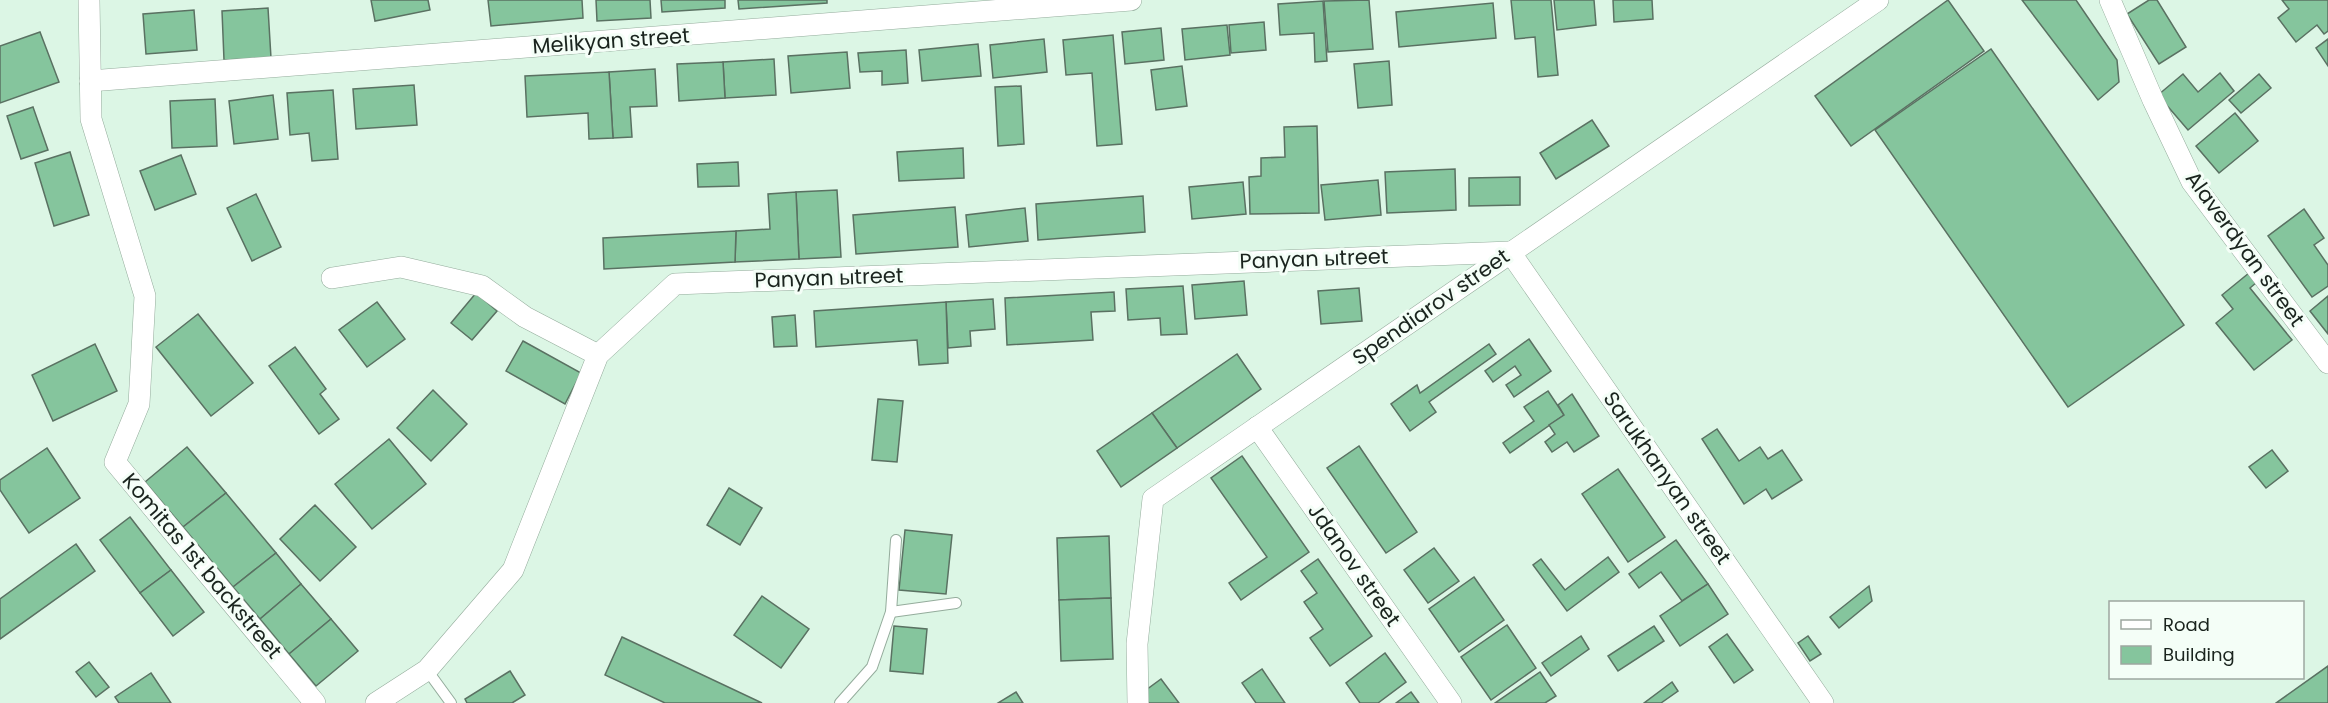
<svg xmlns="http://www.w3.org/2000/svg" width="2328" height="703" font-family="Poppins,sans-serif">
	<rect width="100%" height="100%" fill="#dcf6e5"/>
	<g fill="#85c59d" stroke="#5a7162" stroke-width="1.5">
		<path d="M 371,0 L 428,0 L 430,10 L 375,21 Z"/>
		<path d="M 488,0 L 582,0 L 583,18 L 491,26 Z"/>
		<path d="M 596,0 L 650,0 L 651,18 L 597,21 Z"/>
		<path d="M 661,0 L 725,0 L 725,8 L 662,12 Z"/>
		<path d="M 738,0 L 827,0 L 827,3 L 739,9 Z"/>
		<path d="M 1369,0 L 1373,49 L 1328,52 L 1324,1 Z"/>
		<path d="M 1511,0 L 1551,0 L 1558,75 L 1538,77 L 1535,37 L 1515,39 Z"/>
		<path d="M 1554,0 L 1594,0 L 1596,25 L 1557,30 Z"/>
		<path d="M 1613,0 L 1652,0 L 1653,19 L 1614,22 Z"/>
		<path d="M 1948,0 L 1984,51 L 1851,146 L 1815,96 Z"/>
		<path d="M 2022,0 L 2076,0 L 2117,60 L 2119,82 L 2098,100 Z"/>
		<path d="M 2149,0 L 2157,0 L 2186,47 L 2159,64 L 2127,14 Z"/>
		<path d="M 2282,0 L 2328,0 L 2328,31 L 2324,34 L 2317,25 L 2296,42 L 2278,18 L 2289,9 Z"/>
		<path d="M 1323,1 L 1327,61 L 1315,62 L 1314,33 L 1280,35 L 1278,4 Z"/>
		<path d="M 1493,3 L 1496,38 L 1399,47 L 1396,12 Z"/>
		<path d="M 268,8 L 271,58 L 224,60 L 222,11 Z"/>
		<path d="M 194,10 L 197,50 L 146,54 L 143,14 Z"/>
		<path d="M 1264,22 L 1266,50 L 1231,53 L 1229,25 Z"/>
		<path d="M 1227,25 L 1230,55 L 1185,60 L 1182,29 Z"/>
		<path d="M 1161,28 L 1164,60 L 1125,64 L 1122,32 Z"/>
		<path d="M 40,32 L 59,82 L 0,103 L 0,46 Z"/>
		<path d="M 1113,35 L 1122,144 L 1097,146 L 1092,73 L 1066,75 L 1063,40 Z"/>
		<path d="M 1044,39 L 1047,72 L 993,78 L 990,45 Z"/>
		<path d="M 2328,39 L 2328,66 L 2316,48 Z"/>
		<path d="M 978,44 L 981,76 L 922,81 L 919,50 Z"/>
		<path d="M 1991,49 L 2184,325 L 2068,407 L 1875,130 Z"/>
		<path d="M 906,50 L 908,83 L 882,85 L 882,71 L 860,72 L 858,53 Z"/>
		<path d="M 847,52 L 850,88 L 791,93 L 788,56 Z"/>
		<path d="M 774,59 L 776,95 L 725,98 L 723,62 Z"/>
		<path d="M 1389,61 L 1392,105 L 1358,108 L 1354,64 Z"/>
		<path d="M 723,62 L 725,98 L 679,101 L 677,64 Z"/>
		<path d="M 1182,66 L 1187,106 L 1156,110 L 1151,70 Z"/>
		<path d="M 655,69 L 657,106 L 630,107 L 632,137 L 613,138 L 609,72 Z"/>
		<path d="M 609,72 L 613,138 L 589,139 L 588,113 L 527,117 L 525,76 Z"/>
		<path d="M 2220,73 L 2234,91 L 2188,130 L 2158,95 L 2183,74 L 2198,92 Z"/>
		<path d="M 2259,74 L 2271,88 L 2241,113 L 2229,100 Z"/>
		<path d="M 414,85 L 417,125 L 356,129 L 353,89 Z"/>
		<path d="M 1021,86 L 1024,144 L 998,146 L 995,87 Z"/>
		<path d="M 333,90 L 338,159 L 312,161 L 309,133 L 290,135 L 287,93 Z"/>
		<path d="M 273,95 L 278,139 L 234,144 L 229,101 Z"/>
		<path d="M 215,99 L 217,146 L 172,148 L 170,101 Z"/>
		<path d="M 33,107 L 48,150 L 21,159 L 7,116 Z"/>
		<path d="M 2235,113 L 2258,141 L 2219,173 L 2196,146 Z"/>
		<path d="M 1592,120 L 1609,146 L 1556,179 L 1540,153 Z"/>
		<path d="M 1317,126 L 1319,213 L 1250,214 L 1249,177 L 1261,176 L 1261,158 L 1285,157 L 1284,127 Z"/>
		<path d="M 963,148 L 964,178 L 899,181 L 897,152 Z"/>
		<path d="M 70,152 L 89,215 L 54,226 L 35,163 Z"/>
		<path d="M 181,155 L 196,194 L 155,210 L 140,171 Z"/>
		<path d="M 738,162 L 739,186 L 698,187 L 697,164 Z"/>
		<path d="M 1455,169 L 1456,210 L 1387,213 L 1385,172 Z"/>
		<path d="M 1520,177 L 1520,205 L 1469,206 L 1469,178 Z"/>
		<path d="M 1378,180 L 1381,215 L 1325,220 L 1321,185 Z"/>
		<path d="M 1243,182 L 1246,214 L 1192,219 L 1189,187 Z"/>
		<path d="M 837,190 L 841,257 L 799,259 L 796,192 Z"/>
		<path d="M 796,192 L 799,259 L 735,262 L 736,231 L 770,229 L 768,194 Z"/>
		<path d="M 256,194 L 281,247 L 252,261 L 227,208 Z"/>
		<path d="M 1143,196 L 1145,232 L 1038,240 L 1036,204 Z"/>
		<path d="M 955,207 L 958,247 L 856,254 L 853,215 Z"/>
		<path d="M 1025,208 L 1028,241 L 969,247 L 966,215 Z"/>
		<path d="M 2304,209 L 2324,238 L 2314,245 L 2328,265 L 2328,286 L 2312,297 L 2268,236 Z"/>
		<path d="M 736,231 L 735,262 L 604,269 L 603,238 Z"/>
		<path d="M 2249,273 L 2257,282 L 2250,288 L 2292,340 L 2254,370 L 2216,323 L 2233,309 L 2222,295 Z"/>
		<path d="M 1244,281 L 1247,315 L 1195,319 L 1192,285 Z"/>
		<path d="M 1183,286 L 1187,334 L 1161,335 L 1160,318 L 1128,320 L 1126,289 Z"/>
		<path d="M 1359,288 L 1362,321 L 1321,324 L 1318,291 Z"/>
		<path d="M 1114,292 L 1115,311 L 1091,312 L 1093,340 L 1007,345 L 1005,298 Z"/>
		<path d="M 476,293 L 497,311 L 472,340 L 451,323 Z"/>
		<path d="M 2328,296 L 2328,334 L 2310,311 Z"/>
		<path d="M 993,299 L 995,329 L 970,331 L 971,346 L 948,348 L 946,302 Z"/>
		<path d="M 377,302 L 405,339 L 367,367 L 339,330 Z"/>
		<path d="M 946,302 L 948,363 L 919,365 L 917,340 L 816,347 L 814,311 Z"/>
		<path d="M 198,314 L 253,383 L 211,416 L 156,347 Z"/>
		<path d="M 795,315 L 797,346 L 774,347 L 772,317 Z"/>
		<path d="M 1529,339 L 1551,371 L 1514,397 L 1506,385 L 1521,375 L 1515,366 L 1493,382 L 1485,371 Z"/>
		<path d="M 523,341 L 581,373 L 565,404 L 506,371 Z"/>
		<path d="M 95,344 L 117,391 L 53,421 L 32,375 Z"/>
		<path d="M 1489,344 L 1496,354 L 1429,402 L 1436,412 L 1410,431 L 1391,404 L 1417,385 L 1420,393 Z"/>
		<path d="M 295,347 L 326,389 L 320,394 L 339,419 L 319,434 L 269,366 Z"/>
		<path d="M 1237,354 L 1261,389 L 1177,448 L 1152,413 Z"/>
		<path d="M 433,390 L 467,424 L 431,461 L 397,428 Z"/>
		<path d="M 1548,391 L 1564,415 L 1510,453 L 1503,443 L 1534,421 L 1524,407 Z"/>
		<path d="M 1572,394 L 1599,436 L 1574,452 L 1567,442 L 1552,452 L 1545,442 L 1555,434 L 1549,425 L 1564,415 L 1558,405 Z"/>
		<path d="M 878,399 L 903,401 L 897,462 L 872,460 Z"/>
		<path d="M 1152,413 L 1177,448 L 1121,487 L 1097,451 Z"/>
		<path d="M 1717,429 L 1739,461 L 1760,447 L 1768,459 L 1782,450 L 1802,480 L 1772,499 L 1766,489 L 1744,504 L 1702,439 Z"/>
		<path d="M 389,439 L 426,484 L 372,529 L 335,484 Z"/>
		<path d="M 1359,446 L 1417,532 L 1386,553 L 1327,468 Z"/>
		<path d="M 187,447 L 226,493 L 183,527 L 145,482 Z"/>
		<path d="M 47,448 L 80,498 L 29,533 L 0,490 L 0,480 Z"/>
		<path d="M 2272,450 L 2288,471 L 2266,488 L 2249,467 Z"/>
		<path d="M 1242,456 L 1309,552 L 1241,600 L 1229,583 L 1267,557 L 1211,478 Z"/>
		<path d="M 1618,469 L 1665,537 L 1628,562 L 1582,494 Z"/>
		<path d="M 729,488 L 762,508 L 740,545 L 707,525 Z"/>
		<path d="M 226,493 L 276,553 L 233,587 L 183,527 Z"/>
		<path d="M 315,505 L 356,547 L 320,581 L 280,539 Z"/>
		<path d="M 130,517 L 171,570 L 140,593 L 100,540 Z"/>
		<path d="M 905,530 L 952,535 L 946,594 L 899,590 Z"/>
		<path d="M 1109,536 L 1111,598 L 1059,600 L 1057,538 Z"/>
		<path d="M 1676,540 L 1708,584 L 1682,601 L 1661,572 L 1639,588 L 1629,574 Z"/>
		<path d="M 76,544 L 95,571 L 0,639 L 0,599 Z"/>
		<path d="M 1434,548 L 1459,581 L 1428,603 L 1404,570 Z"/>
		<path d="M 276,553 L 301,584 L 260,619 L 233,587 Z"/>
		<path d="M 1608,557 L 1619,572 L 1567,611 L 1533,565 L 1541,559 L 1565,590 Z"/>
		<path d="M 1318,559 L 1372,636 L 1330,666 L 1310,638 L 1323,629 L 1304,602 L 1317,593 L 1301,571 Z"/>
		<path d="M 171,570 L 204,612 L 173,636 L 140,593 Z"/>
		<path d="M 1474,577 L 1504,620 L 1459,652 L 1429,609 Z"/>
		<path d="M 301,584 L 331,619 L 289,654 L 260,619 Z"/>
		<path d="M 1708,584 L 1728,614 L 1680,646 L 1660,616 Z"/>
		<path d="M 1869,586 L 1872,601 L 1839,628 L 1830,617 Z"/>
		<path d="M 762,596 L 809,629 L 781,668 L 734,635 Z"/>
		<path d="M 1111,598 L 1113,659 L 1061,661 L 1059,600 Z"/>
		<path d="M 331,619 L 358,651 L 316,686 L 289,654 Z"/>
		<path d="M 1507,625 L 1536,668 L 1491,700 L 1461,657 Z"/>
		<path d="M 894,626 L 927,629 L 923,674 L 890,671 Z"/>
		<path d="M 1654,626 L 1664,641 L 1618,671 L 1608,656 Z"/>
		<path d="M 1727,634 L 1753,670 L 1734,683 L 1709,647 Z"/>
		<path d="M 1581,636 L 1589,649 L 1551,676 L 1542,663 Z"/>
		<path d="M 1808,636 L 1821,654 L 1810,661 L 1798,643 Z"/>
		<path d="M 622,637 L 762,703 L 665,703 L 605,675 Z"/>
		<path d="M 1385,653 L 1406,682 L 1378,703 L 1360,703 L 1346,683 Z"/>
		<path d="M 89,662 L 109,687 L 96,697 L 76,672 Z"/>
		<path d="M 2328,666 L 2328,703 L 2276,703 Z"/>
		<path d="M 1262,669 L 1285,703 L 1256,703 L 1242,683 Z"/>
		<path d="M 510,671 L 525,695 L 512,703 L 467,703 L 465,699 Z"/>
		<path d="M 1540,672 L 1556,696 L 1545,703 L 1495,703 Z"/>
		<path d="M 151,673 L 171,703 L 119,703 L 115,697 Z"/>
		<path d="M 1161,679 L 1179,703 L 1149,703 L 1142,693 Z"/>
		<path d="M 1672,682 L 1678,691 L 1661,703 L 1644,703 Z"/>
		<path d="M 1016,692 L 1023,703 L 998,703 Z"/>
		<path d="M 1411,692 L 1419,703 L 1396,703 Z"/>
	</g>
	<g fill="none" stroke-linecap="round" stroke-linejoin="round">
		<g stroke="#94ac9c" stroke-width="12">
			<g id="lane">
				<path d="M 891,612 L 956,603"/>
				<path d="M 427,670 L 451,703"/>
				<path d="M 840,703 L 872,667 L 891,612 L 896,540"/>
			</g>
		</g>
		<g stroke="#94ac9c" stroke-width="22">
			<g id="street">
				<path d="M 89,0 L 91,119 L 145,296 L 139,404 L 115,462 L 315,703"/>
				<path d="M 2110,0 L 2153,100 L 2192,182 L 2328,363"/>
				<path d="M 90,81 L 1131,0"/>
				<path d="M 332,278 L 401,267 L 482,286 L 525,317 L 598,355"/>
				<path d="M 1257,427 L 1451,703"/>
				<path d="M 376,703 L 427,670 L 513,570 L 598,355 L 675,284 L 1510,252 L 1823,703"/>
				<path d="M 1138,703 L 1137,644 L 1153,499 L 1878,0"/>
			</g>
		</g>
		<use href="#lane" stroke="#fff" stroke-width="10"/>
		<use href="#street" stroke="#fff" stroke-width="21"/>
	</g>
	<g text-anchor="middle" stroke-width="6" stroke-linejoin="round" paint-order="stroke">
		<g font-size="21" fill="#1a241e" stroke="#f4fef7">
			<text transform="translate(611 41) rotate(-4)" y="7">Melikyan street</text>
			<text transform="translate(2245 249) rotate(54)" y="7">Alaverdyan street</text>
			<text transform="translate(1314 259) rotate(-2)" y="7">Panyan ыtreet</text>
			<text transform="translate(829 278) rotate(-2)" y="7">Panyan ыtreet</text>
			<text transform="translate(1431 307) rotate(-35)" y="7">Spendiarov street</text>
			<text transform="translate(1667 478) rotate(55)" y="7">Sarukhanyan street</text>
			<text transform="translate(1354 565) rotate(55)" y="7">Jdanov street</text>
			<text transform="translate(202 566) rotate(50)" y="7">Komitas 1st backstreet</text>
		</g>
	</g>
	<rect x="2109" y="601" width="195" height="78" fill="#f4fef7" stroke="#9da7a0" stroke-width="1.5"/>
	<rect x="2121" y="620" width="30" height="9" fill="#ffffff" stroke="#9da7a0" stroke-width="1.5"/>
	<text x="2163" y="631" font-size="18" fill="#1a241e">Road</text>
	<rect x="2121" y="646" width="30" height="18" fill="#85c59d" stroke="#9da7a0" stroke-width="1.5"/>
	<text x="2163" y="661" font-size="18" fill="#1a241e">Building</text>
</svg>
